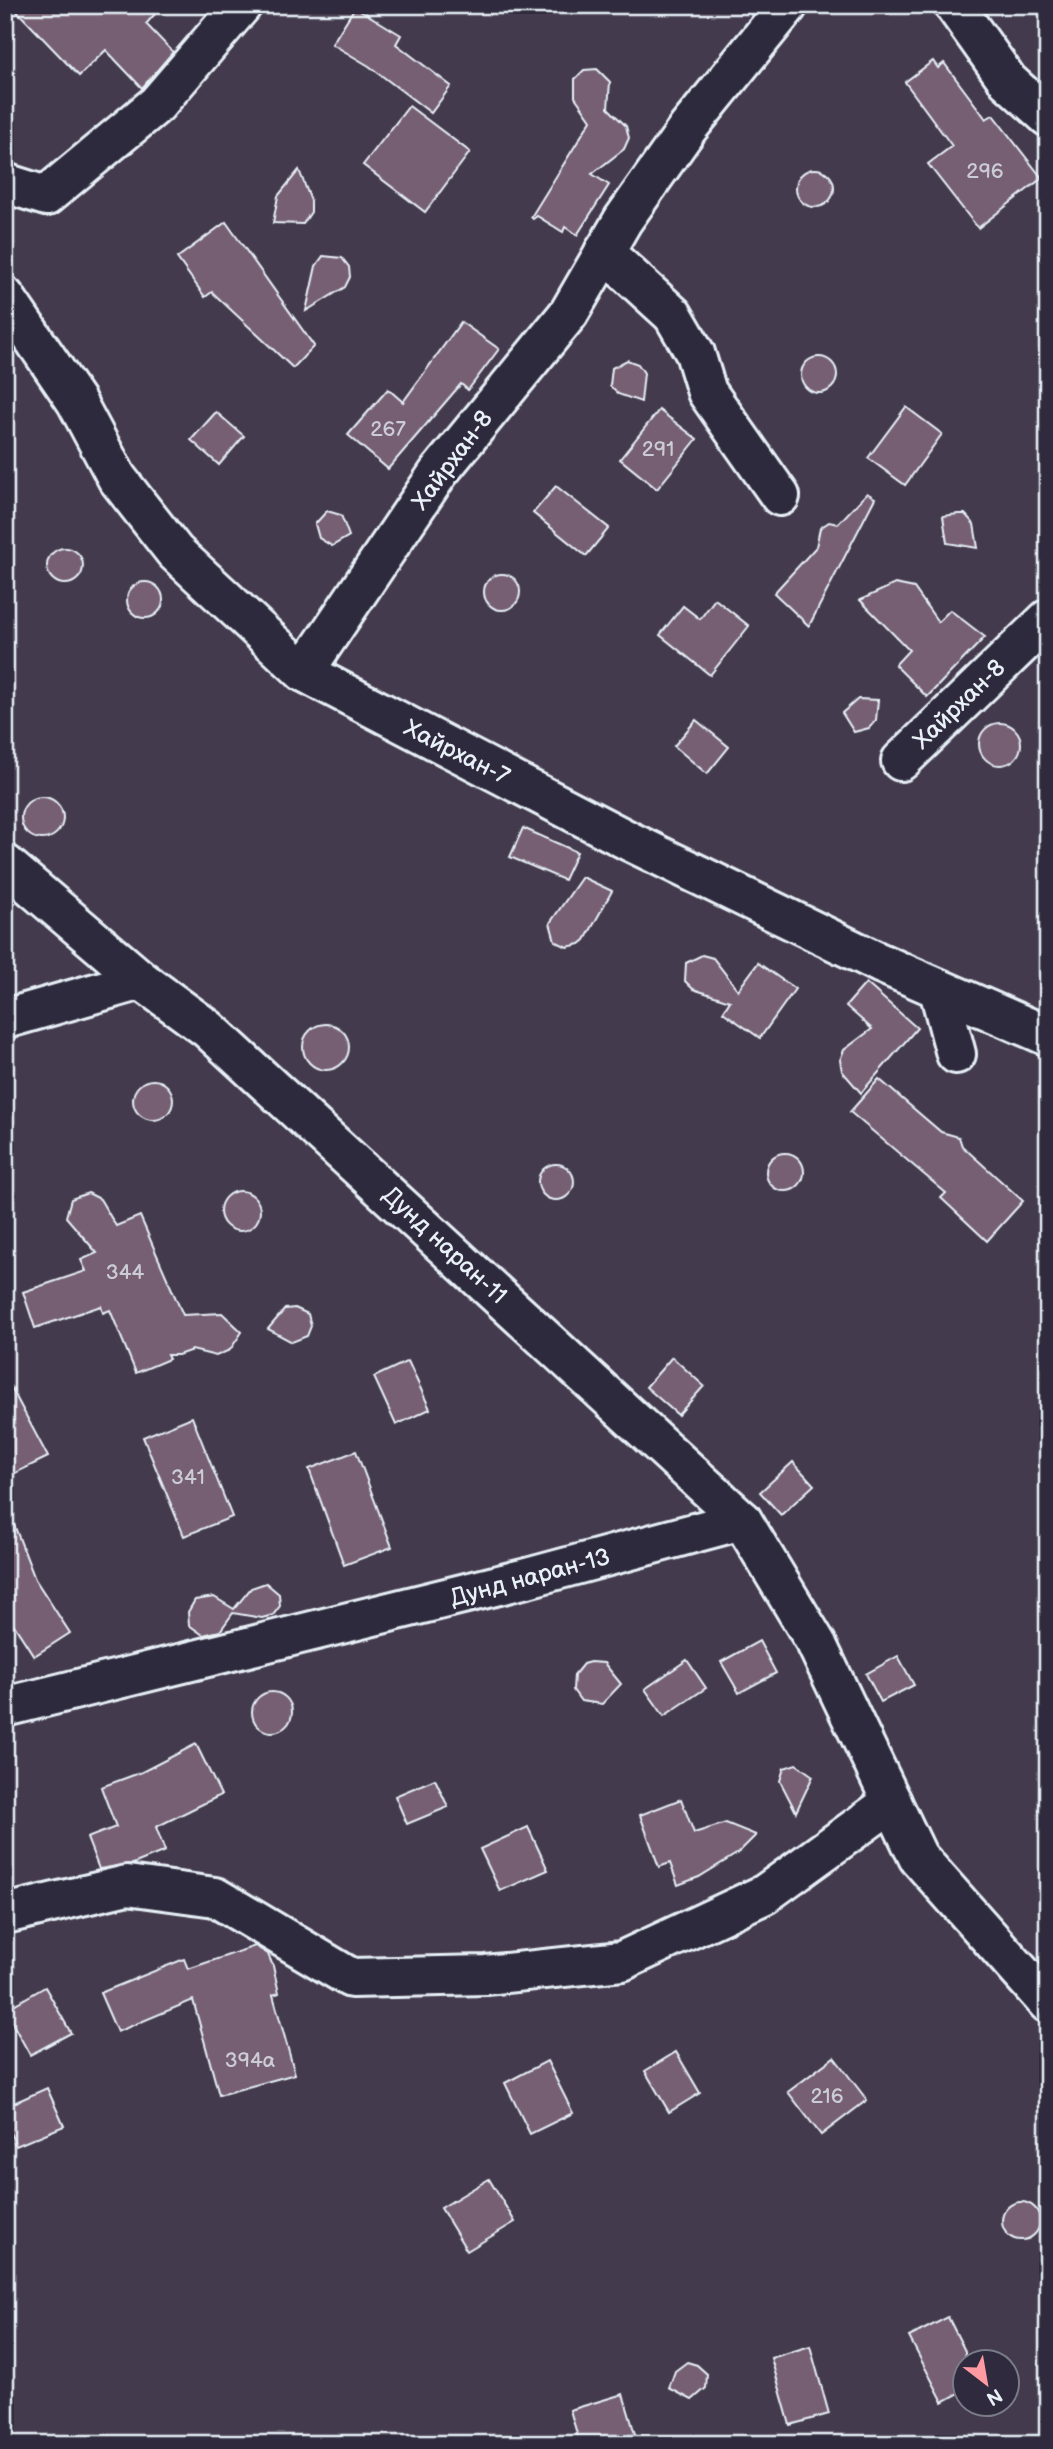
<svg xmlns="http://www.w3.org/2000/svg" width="1053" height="2449" font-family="'Balsamiq Sans',sans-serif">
	<rect width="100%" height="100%" fill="#443a4d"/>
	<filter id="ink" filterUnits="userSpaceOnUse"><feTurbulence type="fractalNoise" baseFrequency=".0143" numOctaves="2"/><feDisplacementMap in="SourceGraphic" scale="14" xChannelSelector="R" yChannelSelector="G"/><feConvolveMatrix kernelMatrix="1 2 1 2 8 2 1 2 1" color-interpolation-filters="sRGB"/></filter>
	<g filter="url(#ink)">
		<g fill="#765f72" stroke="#e8f1f8" stroke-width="2">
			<path d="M 11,5 L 163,5 L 146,24 L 173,52 L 142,88 L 106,50 L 79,76 Z"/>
			<path d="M 355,7 L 401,35 L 396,44 L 451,86 L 431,113 L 369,66 L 332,44 Z"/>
			<path d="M 933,61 L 938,68 L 944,63 L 986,119 L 993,115 L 1042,178 L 978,228 L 928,164 L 952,146 L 905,82 Z"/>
			<path d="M 597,69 L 610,82 L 608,108 L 626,126 L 629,138 L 624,149 L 592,174 L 609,185 L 577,235 L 565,227 L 563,232 L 537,216 L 533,219 L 531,217 L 591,120 L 575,97 L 575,79 L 584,70 Z"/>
			<path d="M 409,106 L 470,152 L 425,212 L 363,165 Z"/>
			<circle cx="815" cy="188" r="19"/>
			<path d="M 299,170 L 311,201 L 311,212 L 303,224 L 273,223 L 278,196 Z"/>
			<path d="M 226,222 L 314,346 L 293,368 L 212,292 L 205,297 L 177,258 Z"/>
			<path d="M 323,256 L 342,258 L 349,267 L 350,277 L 345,287 L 306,311 L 316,266 Z"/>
			<path d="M 461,322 L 499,349 L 468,390 L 461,384 L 388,469 L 348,435 L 388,389 L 403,402 Z"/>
			<circle cx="819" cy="375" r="18"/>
			<path d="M 627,360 L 638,364 L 644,373 L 641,402 L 618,394 L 610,386 L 612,368 Z"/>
			<path d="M 906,407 L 942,434 L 905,485 L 868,458 Z"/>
			<path d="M 659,410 L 697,439 L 657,489 L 620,459 Z"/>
			<path d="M 216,412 L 244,436 L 219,465 L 191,440 Z"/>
			<path d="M 556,486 L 609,528 L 586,556 L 533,513 Z"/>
			<path d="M 867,493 L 875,498 L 809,626 L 774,593 L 816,547 L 820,528 L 829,522 L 838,524 Z"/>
			<path d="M 327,511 L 341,515 L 349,536 L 332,546 L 319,538 L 315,524 Z"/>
			<path d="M 958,514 L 965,514 L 974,524 L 978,548 L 947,543 L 943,516 Z"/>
			<circle cx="65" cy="566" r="18"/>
			<circle cx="502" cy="592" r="18"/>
			<circle cx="145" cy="600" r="18"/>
			<path d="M 895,584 L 914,588 L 938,622 L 950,610 L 985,637 L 927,697 L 895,665 L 909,650 L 860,600 Z"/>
			<path d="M 715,599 L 749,626 L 710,675 L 660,635 L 683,606 L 700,619 Z"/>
			<path d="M 858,699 L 878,700 L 876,720 L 869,728 L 854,732 L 842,713 Z"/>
			<path d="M 696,720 L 729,747 L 707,774 L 674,746 Z"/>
			<circle cx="1000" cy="744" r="21"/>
			<circle cx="42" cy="818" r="21"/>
			<path d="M 523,828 L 577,852 L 564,880 L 510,857 Z"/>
			<path d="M 582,877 L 612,891 L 585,940 L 580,944 L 567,947 L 555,941 L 550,923 Z"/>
			<path d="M 702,955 L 713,958 L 738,990 L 758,963 L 795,989 L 760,1038 L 723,1012 L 730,1001 L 693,989 L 685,981 L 686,963 Z"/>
			<path d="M 866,983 L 917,1028 L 861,1093 L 842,1071 L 840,1060 L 844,1050 L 872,1029 L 846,1006 Z"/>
			<circle cx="326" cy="1047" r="23"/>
			<path d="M 879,1079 L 941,1132 L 959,1137 L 962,1146 L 1023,1201 L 987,1241 L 941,1198 L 946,1193 L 850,1112 Z"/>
			<circle cx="153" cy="1100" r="20"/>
			<circle cx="785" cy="1172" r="19"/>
			<circle cx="556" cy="1182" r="18"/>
			<circle cx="240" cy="1211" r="20"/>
			<path d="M 88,1193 L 100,1199 L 116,1226 L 140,1216 L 183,1315 L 222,1313 L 242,1332 L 230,1350 L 216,1356 L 192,1350 L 178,1355 L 167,1355 L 169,1359 L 136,1373 L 110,1310 L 103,1313 L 101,1306 L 35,1328 L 23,1292 L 86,1271 L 81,1260 L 97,1253 L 66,1217 L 71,1199 Z"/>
			<path d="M 295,1308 L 308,1314 L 311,1326 L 307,1336 L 292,1342 L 268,1329 L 285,1309 Z"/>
			<path d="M 672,1357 L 704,1386 L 678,1415 L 646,1387 Z"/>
			<path d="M 408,1361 L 430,1409 L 396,1425 L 374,1377 Z"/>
			<path d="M 5,1376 L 48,1457 L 5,1478 Z"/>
			<path d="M 192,1417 L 232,1517 L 184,1536 L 143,1437 Z"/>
			<path d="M 356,1451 L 392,1547 L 344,1565 L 309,1469 Z"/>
			<path d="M 793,1462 L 814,1485 L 781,1515 L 760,1492 Z"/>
			<path d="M 8,1509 L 35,1579 L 70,1633 L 34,1656 L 5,1611 L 5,1510 Z"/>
			<path d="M 266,1583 L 279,1594 L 280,1606 L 273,1615 L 262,1618 L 233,1613 L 220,1631 L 203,1635 L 189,1625 L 188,1612 L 195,1600 L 214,1597 L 234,1609 L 251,1588 Z"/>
			<path d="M 759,1641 L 776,1673 L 739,1693 L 721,1662 Z"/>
			<path d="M 898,1656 L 914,1685 L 881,1702 L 866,1674 Z"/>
			<path d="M 687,1660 L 706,1688 L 664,1716 L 645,1689 Z"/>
			<path d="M 590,1662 L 604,1663 L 621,1684 L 602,1704 L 581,1701 L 573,1690 L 574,1675 L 583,1664 Z"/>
			<circle cx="272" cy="1712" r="20"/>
			<path d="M 196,1744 L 221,1795 L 156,1827 L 165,1851 L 133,1864 L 99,1869 L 87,1838 L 116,1827 L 101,1787 L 142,1772 Z"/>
			<path d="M 796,1764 L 813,1776 L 796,1812 L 780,1781 L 784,1768 Z"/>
			<path d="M 435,1779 L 448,1807 L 407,1824 L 395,1796 Z"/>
			<path d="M 681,1799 L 694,1833 L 726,1823 L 756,1835 L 738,1853 L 699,1877 L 678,1885 L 670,1863 L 659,1867 L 640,1815 Z"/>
			<path d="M 528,1827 L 548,1870 L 500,1891 L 480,1849 Z"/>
			<path d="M 255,1946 L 268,1954 L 273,1966 L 279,1993 L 273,1995 L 295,2074 L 219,2095 L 193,2000 L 117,2032 L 100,1993 L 184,1959 L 188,1969 Z"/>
			<path d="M 45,1987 L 71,2033 L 30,2055 L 5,2010 Z"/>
			<path d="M 676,2052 L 700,2093 L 669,2112 L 645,2071 Z"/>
			<path d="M 834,2057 L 867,2100 L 821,2135 L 788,2092 Z"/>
			<path d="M 547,2061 L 573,2113 L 530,2134 L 505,2083 Z"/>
			<path d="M 47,2088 L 64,2126 L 16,2146 L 5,2122 L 5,2107 Z"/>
			<path d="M 489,2179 L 515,2222 L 467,2251 L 441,2208 Z"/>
			<circle cx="1021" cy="2221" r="19"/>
			<path d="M 948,2317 L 965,2351 L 965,2390 L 943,2402 L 909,2337 Z"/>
			<path d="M 810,2346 L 829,2414 L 790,2425 L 771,2358 Z"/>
			<path d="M 687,2362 L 697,2365 L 707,2374 L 706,2388 L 692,2400 L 669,2388 L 675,2371 Z"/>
			<path d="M 623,2394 L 638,2444 L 580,2444 L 570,2410 Z"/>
		</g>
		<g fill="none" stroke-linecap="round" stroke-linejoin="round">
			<g stroke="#e8f1f8" stroke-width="44">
				<g id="street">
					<path d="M 954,5 L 1008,81 L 1048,117"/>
					<path d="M 5,183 L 46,196 L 157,104 L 242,5"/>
					<path d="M 604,252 L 673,315 L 695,353 L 707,392 L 780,496"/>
					<path d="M 5,297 L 76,401 L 117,478 L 175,552 L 304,672 L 629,841 L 880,963 L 1048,1036"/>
					<path d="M 304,672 L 439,472 L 569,313 L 623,220 L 688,128 L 788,5"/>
					<path d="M 901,761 L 1048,619"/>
					<path d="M 5,864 L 141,980 L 208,1029 L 742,1520 L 816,1643 L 918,1857 L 1048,2003"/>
					<path d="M 939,990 L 956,1054"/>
					<path d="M 5,1019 L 141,980"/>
					<path d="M 5,1707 L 527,1578 L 742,1520"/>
					<path d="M 5,1914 L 127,1885 L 215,1897 L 351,1978 L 486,1975 L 622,1961 L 765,1894 L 892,1802"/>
				</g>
			</g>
			<use href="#street" stroke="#2f2a3d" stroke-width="38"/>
		</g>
	</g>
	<g text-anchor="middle" stroke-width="5" stroke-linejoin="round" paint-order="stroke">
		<g font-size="21" fill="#ccccd6">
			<text x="985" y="178">296</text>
			<text x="388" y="436">267</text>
			<text x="658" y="456">291</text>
			<text x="125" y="1279">344</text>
			<text x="188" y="1484">341</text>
			<text x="250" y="2067">394а</text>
			<text x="827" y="2103">216</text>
		</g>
		<g font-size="24" fill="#e8f1f8" stroke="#2f2a3d">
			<text transform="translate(452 460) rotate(-53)" y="8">Хайрхан-8</text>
			<text transform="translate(959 704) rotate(-44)" y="8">Хайрхан-8</text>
			<text transform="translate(457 752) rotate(27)" y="8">Хайрхан-7</text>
			<text transform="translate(445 1245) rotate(43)" y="8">Дунд наран-11</text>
			<text transform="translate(530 1577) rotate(-15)" y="8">Дунд наран-13</text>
		</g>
	</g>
	<rect width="1053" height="2449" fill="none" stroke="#2f2a3d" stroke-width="28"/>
	<rect x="14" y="14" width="1025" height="2421" fill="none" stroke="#e8f1f8" stroke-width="2.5" filter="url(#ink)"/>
	<g transform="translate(986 2383) rotate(149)"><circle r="33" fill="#2f2a3d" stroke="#797a88" stroke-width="2"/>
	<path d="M0-5L12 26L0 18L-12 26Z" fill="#ff9aa2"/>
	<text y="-10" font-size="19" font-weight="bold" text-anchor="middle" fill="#e8f1f8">N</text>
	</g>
</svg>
